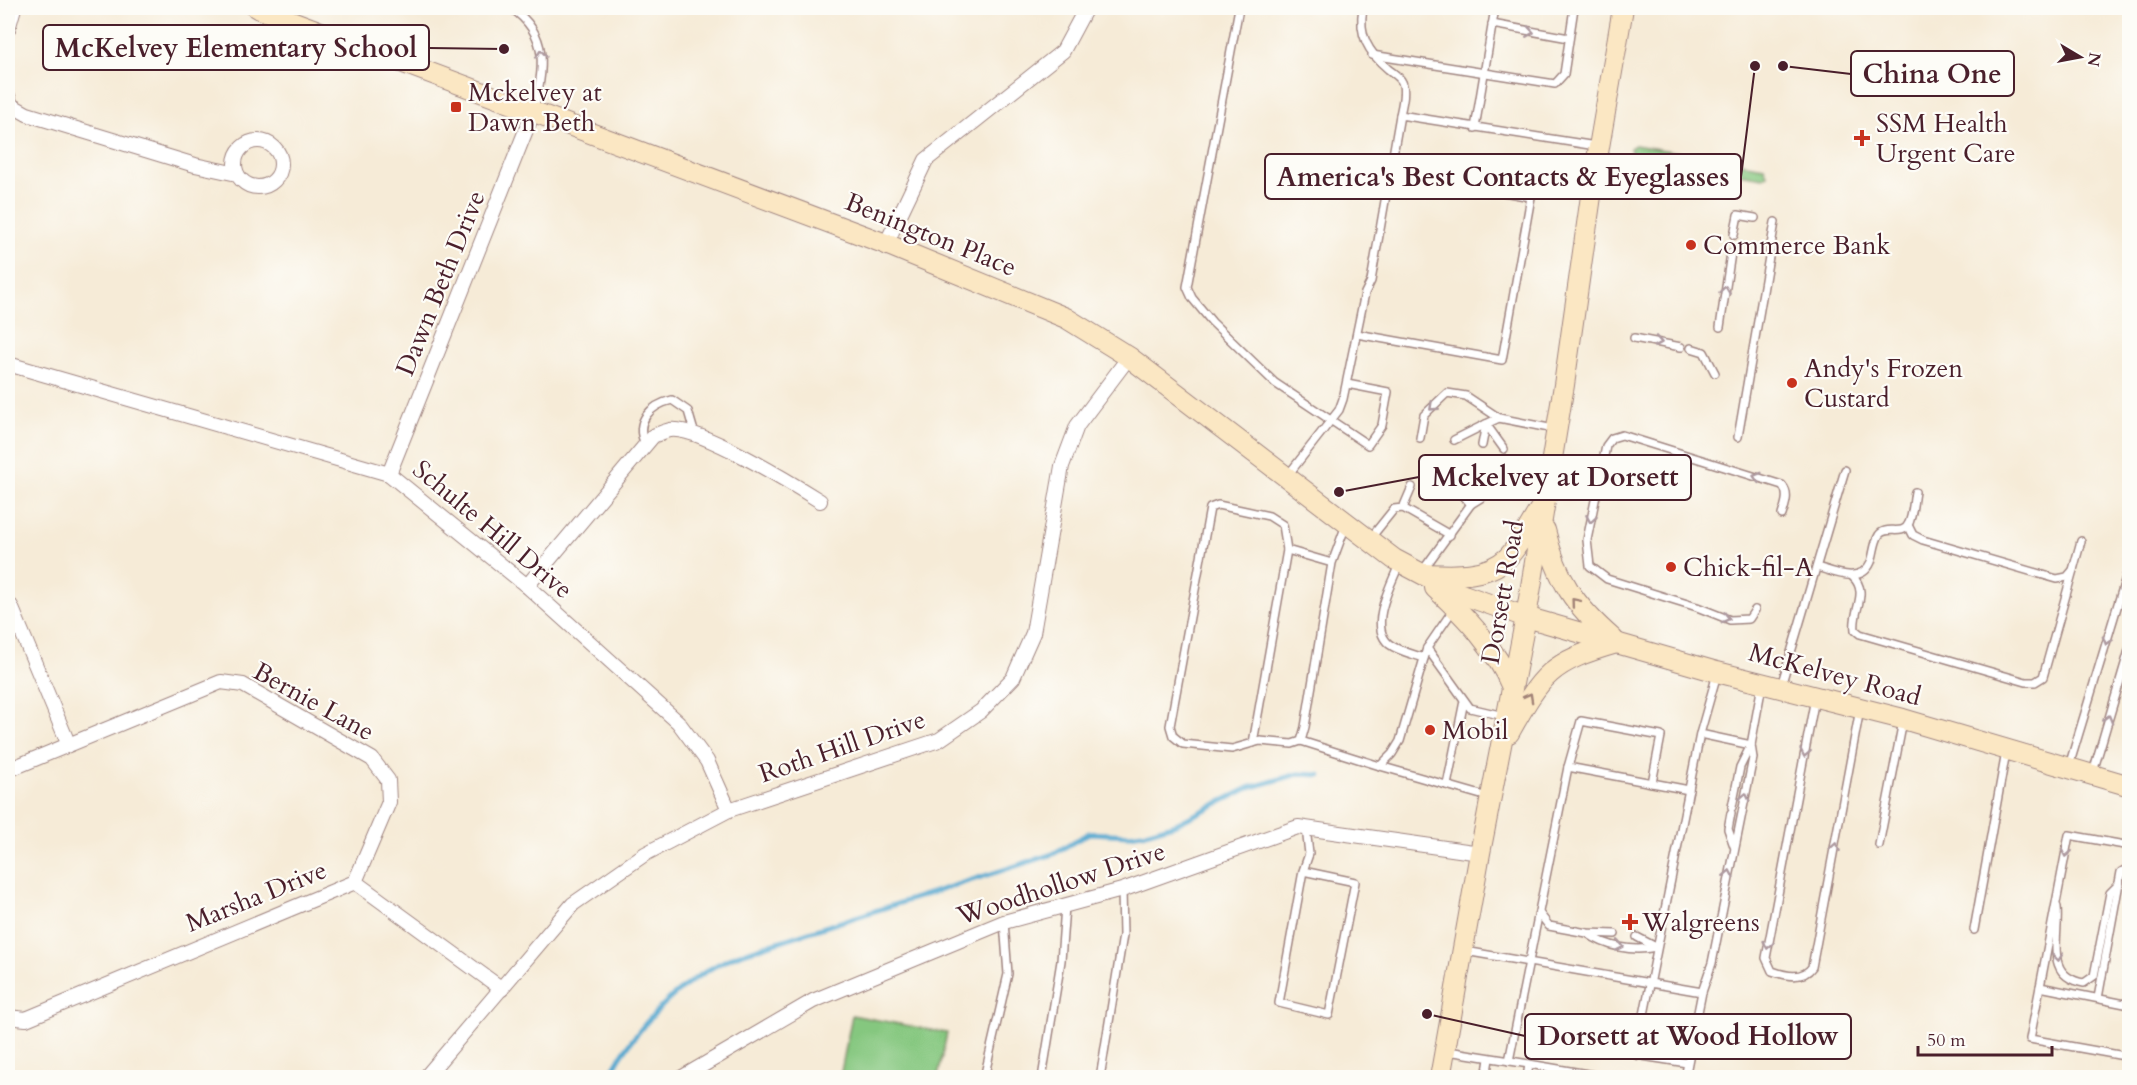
<svg xmlns="http://www.w3.org/2000/svg" width="2137" height="1085" font-family="Cardo,serif">
	<rect width="100%" height="100%" fill="#fdfcf7"/>
	<filter id="ink" filterUnits="userSpaceOnUse"><feTurbulence type="fractalNoise" baseFrequency=".0167" numOctaves="2"/><feDisplacementMap in="SourceGraphic" scale="12" xChannelSelector="R" yChannelSelector="G"/><feConvolveMatrix kernelMatrix="1 2 1 2 8 2 1 2 1" color-interpolation-filters="sRGB"/></filter>
	<filter id="wash" filterUnits="userSpaceOnUse"><feTurbulence type="fractalNoise" baseFrequency=".008" numOctaves="4" result="noise"/><feDisplacementMap in="SourceGraphic" scale="24" xChannelSelector="R" yChannelSelector="G"/><feGaussianBlur stdDeviation="1.35" result="paint"/><feColorMatrix in="noise" values="0 0 0 0 0 0 0 0 0 0 0 0 0 0 0 0 0 1.4 0 .05"/><feComposite in="paint" operator="in"/></filter>
	<g filter="url(#wash)">
		<rect width="100%" height="100%" fill="#f6ebd7"/>
		<g fill="#85c77f" stroke="#687355" stroke-width="1.5">
			<path d="M 1635,145 L 1764,167 L 1767,175 L 1763,178 L 1632,156 L 1630,148 Z"/>
			<path d="M 852,1015 L 947,1033 L 938,1077 L 840,1077 Z"/>
		</g>
		<g fill="none" stroke-linecap="round" stroke-linejoin="round">
			<path stroke="#53a7cf" stroke-width="5" d="M 608,1078 C 637,1024 682,979 737,955 L 1053,854 L 1089,833 L 1129,835 L 1149,832 L 1176,824 L 1249,788 L 1298,774 L 1320,775"/>
		</g>
	</g>
	<g filter="url(#ink)">
		<g fill="none" stroke-linecap="round" stroke-linejoin="round">
			<g stroke="#a08581" stroke-width="10">
				<g id="lane">
					<path d="M 511,8 C 551,35 543,70 534,110"/>
					<path d="M 1239,8 L 1187,287 L 1192,298 L 1212,322 L 1275,383 L 1368,445 L 1382,425 L 1388,392 L 1347,384"/>
					<path d="M 1363,8 C 1358,35 1368,52 1388,69 C 1393,73 1400,77 1402,82 C 1406,91 1402,105 1400,115"/>
					<path d="M 1492,24 L 1569,38"/>
					<path d="M 1372,55 L 1555,84 L 1564,74 L 1574,8"/>
					<path d="M 1475,128 L 1495,8"/>
					<path d="M 1734,235 L 1738,215 L 1755,218"/>
					<path d="M 1720,327 L 1731,253"/>
					<path d="M 1357,334 L 1502,360 L 1531,197 L 1392,172"/>
					<path d="M 1634,338 L 1681,347"/>
					<path d="M 1691,348 L 1704,352 L 1715,373"/>
					<path d="M 1738,437 L 1775,222"/>
					<path d="M 1420,438 L 1424,415 L 1447,393 L 1466,396 L 1499,418"/>
					<path d="M 1454,440 L 1486,424 L 1504,449"/>
					<path d="M 645,444 C 634,421 651,405 672,400 L 688,411 L 695,435"/>
					<path d="M 1482,445 L 1486,424 L 1499,418 L 1554,429"/>
					<path d="M 1288,475 L 1339,410 L 1343,399 L 1365,293 L 1371,281 L 1400,115 L 1596,146"/>
					<path d="M 1447,479 L 1471,504 L 1497,488"/>
					<path d="M 1403,508 L 1412,487"/>
					<path d="M 1908,525 L 1913,535 L 1923,540 L 2057,579 L 2067,577 L 2073,570 L 2081,541"/>
					<path d="M 1369,540 L 1394,509 L 1403,508 L 1450,535"/>
					<path d="M 1332,563 L 1287,550 L 1283,525 L 1269,516 L 1218,505 L 1210,508 L 1170,726 L 1173,736 L 1183,744 L 1232,749 L 1260,741 L 1292,744 L 1301,741 L 1305,727 L 1332,563 L 1346,525"/>
					<path d="M 1399,565 C 1391,584 1368,627 1389,644 C 1398,651 1413,654 1424,658"/>
					<path d="M 1817,567 C 1834,572 1861,585 1871,562 C 1874,554 1874,543 1879,535 C 1886,525 1902,536 1908,525 C 1913,516 1913,502 1915,492"/>
					<path d="M 1423,570 L 1471,504 L 1475,484"/>
					<path d="M 1852,576 C 1870,593 1852,609 1855,630 L 1860,634 L 2026,682 L 2035,682 L 2043,677 L 2073,570"/>
					<path d="M 1755,610 L 1749,619 L 1730,620 L 1697,607 L 1607,579 L 1590,566 L 1587,540 L 1606,446 L 1612,438 L 1622,435 L 1782,485 C 1790,494 1785,505 1782,515"/>
					<path d="M 1427,648 L 1470,708 L 1504,716"/>
					<path d="M 1717,674 L 1700,734 L 1751,745"/>
					<path d="M 1781,686 L 1845,470"/>
					<path d="M 1815,698 L 1766,958 L 1772,971 C 1786,976 1803,980 1812,967 L 1860,709"/>
					<path d="M 1301,741 L 1380,766 L 1392,754 L 1400,741 L 1427,648 L 1453,610"/>
					<path d="M 1253,743 L 1287,550"/>
					<path d="M 1380,766 L 1488,797"/>
					<path d="M 2069,766 L 2130,564"/>
					<path d="M 1568,767 L 1581,721 L 1661,736 L 1652,783"/>
					<path d="M 2093,772 L 2130,647"/>
					<path d="M 1447,785 L 1464,701"/>
					<path d="M 1732,807 L 1740,767 L 1751,745 L 1762,685"/>
					<path d="M 1731,813 L 1728,829 L 1734,846"/>
					<path d="M 1879,845 L 1903,721"/>
					<path d="M 2130,846 L 2069,835 L 2030,1039 L 2130,1057"/>
					<path d="M 1303,871 L 1279,1003 L 1329,1015 L 1355,882 L 1303,871 L 1309,854 L 1306,828"/>
					<path d="M 2057,907 C 2060,938 2043,976 2084,983 L 2094,976 L 2110,893 L 2118,885"/>
					<path d="M 1539,913 L 1549,926 L 1587,933 L 1615,934"/>
					<path d="M 1974,930 L 2006,752"/>
					<path d="M 1587,933 C 1606,947 1633,952 1656,947"/>
					<path d="M 1637,937 L 1656,947"/>
					<path d="M 1465,951 L 1702,992"/>
					<path d="M 2040,987 L 2130,1005"/>
					<path d="M 2098,998 L 2121,872 L 2130,867"/>
					<path d="M 1448,1051 L 1529,1064 L 1527,1078"/>
					<path d="M 1509,1061 L 1568,767 L 1689,790"/>
					<path d="M 1687,1063 L 1636,1055 L 1700,734"/>
					<path d="M 1529,1064 L 1611,1078"/>
					<path d="M 984,1078 L 1008,974 L 1004,922"/>
					<path d="M 1042,1078 L 1061,961 L 1065,906"/>
					<path d="M 1100,1078 L 1123,935 L 1122,890"/>
					<path d="M 1486,1078 L 1489,1059"/>
					<path d="M 1685,1078 L 1702,992 L 1712,963 L 1753,758 L 1751,745"/>
				</g>
			</g>
			<g stroke="#a08581" stroke-width="16">
				<g id="street">
					<path d="M 8,29 L 14,8"/>
					<path d="M 8,96 L 11,105 L 27,114 L 195,165 L 237,174"/>
					<circle cx="258" cy="164" r="23"/>
					<path d="M 886,244 L 926,160 L 1063,51 L 1086,8"/>
					<path d="M 8,364 L 389,474 L 527,586 L 678,722 L 707,761 L 729,810"/>
					<path d="M 389,474 L 534,110"/>
					<path d="M 527,586 L 653,436 C 658,434 665,431 670,430 C 699,426 793,484 820,501"/>
					<path d="M 11,606 L 68,743"/>
					<path d="M 8,770 L 221,682 L 243,685 L 372,759 L 388,780 L 389,802 L 355,882"/>
					<path d="M 355,882 L 502,989"/>
					<path d="M 8,1017 L 26,1019 L 355,882"/>
					<path d="M 425,1078 L 573,904 L 645,854 L 729,810 L 939,740 L 981,711 L 1013,678 L 1033,633 L 1062,466 L 1077,426 L 1129,357"/>
					<path d="M 681,1078 L 813,1001 L 1004,922 L 1122,890 L 1298,827 L 1480,853"/>
				</g>
			</g>
			<g stroke="#a08581" stroke-width="22">
				<g id="secondary">
					<path d="M 257,8 L 886,244 L 1066,318 L 1129,357 L 1394,559 L 1458,593 L 1526,617 L 1717,672 L 1903,719 L 2130,786"/>
					<path d="M 1545,530 C 1557,580 1574,605 1613,639"/>
					<path d="M 1425,574 C 1452,575 1486,578 1507,558 C 1521,544 1531,522 1542,506"/>
					<path d="M 1435,588 C 1467,618 1495,647 1512,687"/>
					<path d="M 1509,733 C 1542,674 1550,662 1617,643"/>
					<path d="M 1440,1078 L 1480,853 L 1526,617 L 1564,385 L 1593,182 L 1623,8"/>
				</g>
			</g>
			<use href="#lane" stroke="#fff" stroke-width="7"/>
			<use href="#street" stroke="#fff" stroke-width="14"/>
			<use href="#secondary" stroke="#fbe7c3" stroke-width="20"/>
		</g>
		<defs><path id="oneway-chevron" d="M-2-3.5L2.5 0L-2 3.5" fill="none" stroke-width="1.6" stroke-linecap="round" stroke-linejoin="round" transform="scale(1.5)"/></defs>
		<g stroke="#ae9aa0">
			<use href="#oneway-chevron" transform="translate(1530 32) rotate(9)"/>
			<use href="#oneway-chevron" transform="translate(541 54) rotate(-95)"/>
			<use href="#oneway-chevron" transform="translate(1725 290) rotate(-82)"/>
			<use href="#oneway-chevron" transform="translate(1658 342) rotate(10)"/>
			<use href="#oneway-chevron" transform="translate(1433 407) rotate(137)"/>
			<use href="#oneway-chevron" transform="translate(1757 477) rotate(-163)"/>
			<use href="#oneway-chevron" transform="translate(1591 519) rotate(100)"/>
			<use href="#oneway-chevron" transform="translate(1726 618) rotate(15)"/>
			<use href="#oneway-chevron" transform="translate(2107 641) rotate(107)"/>
			<use href="#oneway-chevron" transform="translate(2108 719) rotate(-74)"/>
			<use href="#oneway-chevron" transform="translate(1805 753) rotate(101)"/>
			<use href="#oneway-chevron" transform="translate(1745 797) rotate(-78)"/>
			<use href="#oneway-chevron" transform="translate(1835 847) rotate(-80)"/>
			<use href="#oneway-chevron" transform="translate(2066 853) rotate(101)"/>
			<use href="#oneway-chevron" transform="translate(1729 874) rotate(-79)"/>
			<use href="#oneway-chevron" transform="translate(1768 945) rotate(101)"/>
			<use href="#oneway-chevron" transform="translate(1620 946) rotate(11)"/>
			<use href="#oneway-chevron" transform="translate(2058 957) rotate(83)"/>
		</g>
		<g stroke="#a28377">
			<use href="#oneway-chevron" transform="translate(1575 602) rotate(-130)"/>
			<use href="#oneway-chevron" transform="translate(1529 697) rotate(-61)"/>
		</g>
	</g>
	<g fill="#c8321e" stroke="#fdfcf7" stroke-width="2">
		<rect x="450" y="101" width="12" height="12" rx="3"/>
		<path d="M1859 129h6v6h6v6h-6v6h-6v-6h-6v-6h6z"/>
		<circle cx="1691" cy="245" r="6"/>
		<circle cx="1792" cy="383" r="6"/>
		<circle cx="1671" cy="567" r="6"/>
		<circle cx="1430" cy="730" r="6"/>
		<path d="M1627 913h6v6h6v6h-6v6h-6v-6h-6v-6h6z"/>
	</g>
	<g text-anchor="middle" stroke-width="4.5" stroke-linejoin="round" paint-order="stroke">
		<g font-size="26" fill="#4a1f2b" stroke="#fdfcf7" text-anchor="start">
			<text x="468" y="101">Mckelvey at<tspan x="468" dy="30">Dawn Beth</tspan></text>
			<text x="1876" y="132">SSM Health<tspan x="1876" dy="30">Urgent Care</tspan></text>
			<text x="1703" y="254">Commerce Bank</text>
			<text x="1804" y="377">Andy's Frozen<tspan x="1804" dy="30">Custard</tspan></text>
			<text x="1683" y="576">Chick-fil-A</text>
			<text x="1442" y="739">Mobil</text>
			<text x="1642" y="931">Walgreens</text>
		</g>
		<g font-size="26" fill="#4a1f2b" stroke="#fdfcf7">
			<text transform="translate(931 234) rotate(22)" y="9">Benington Place</text>
			<text transform="translate(440 283) rotate(-68)" y="9">Dawn Beth Drive</text>
			<text transform="translate(493 529) rotate(40)" y="9">Schulte Hill Drive</text>
			<text transform="translate(1502 592) rotate(-80)" y="9">Dorsett Road</text>
			<text transform="translate(1835 674) rotate(15)" y="9">McKelvey Road</text>
			<text transform="translate(314 701) rotate(29)" y="9">Bernie Lane</text>
			<text transform="translate(842 746) rotate(-19)" y="9">Roth Hill Drive</text>
			<text transform="translate(1061 883) rotate(-18)" y="9">Woodhollow Drive</text>
			<text transform="translate(256 896) rotate(-22)" y="9">Marsha Drive</text>
		</g>
	</g>
	<path fill="none" stroke="#4a1f2b" stroke-width="2" d="M504 49L429 48M1783 66L1851 74M1755 66L1741 177M1339 492L1419 477M1427 1014L1525 1036"/>
	<g fill="#4a1f2b" stroke="#fdfcf7" stroke-width="2">
		<circle cx="504" cy="49" r="6"/>
		<circle cx="1783" cy="66" r="6"/>
		<circle cx="1755" cy="66" r="6"/>
		<circle cx="1339" cy="492" r="6"/>
		<circle cx="1427" cy="1014" r="6"/>
	</g>
	<g fill="#fdfcf7" stroke="#4a1f2b" stroke-width="2">
		<rect x="43" y="25" width="386" height="45" rx="6"/>
		<rect x="1851" y="51" width="163" height="45" rx="6"/>
		<rect x="1265" y="154" width="476" height="45" rx="6"/>
		<rect x="1419" y="455" width="272" height="45" rx="6"/>
		<rect x="1525" y="1014" width="326" height="45" rx="6"/>
	</g>
	<g font-size="27" text-anchor="middle" font-weight="bold" fill="#4a1f2b">
		<text x="236" y="57">McKelvey Elementary School</text>
		<text x="1932" y="83">China One</text>
		<text x="1503" y="186">America's Best Contacts &amp; Eyeglasses</text>
		<text x="1555" y="486">Mckelvey at Dorsett</text>
		<text x="1688" y="1045">Dorsett at Wood Hollow</text>
	</g>
	<rect width="2137" height="1085" fill="none" stroke="#fdfcf7" stroke-width="30"/>
	<g transform="translate(2080 57) rotate(100)" stroke="#fdfcf7" stroke-width="4.5" paint-order="stroke">
	<path d="M0-4.5L10 22L0 15L-10 22Z" fill="#4a1f2b"/>
	<text y="-9" font-size="16" font-weight="bold" text-anchor="middle" fill="#4a1f2b">N</text>
	</g>
	<path d="M1918 1046v9h134v-9" fill="none" stroke="#4a1f2b" stroke-width="3"/>
	<text x="1927" y="1046" font-size="18" fill="#4a1f2b" stroke="#fdfcf7" stroke-width="4.5" paint-order="stroke">50 m</text>
</svg>
